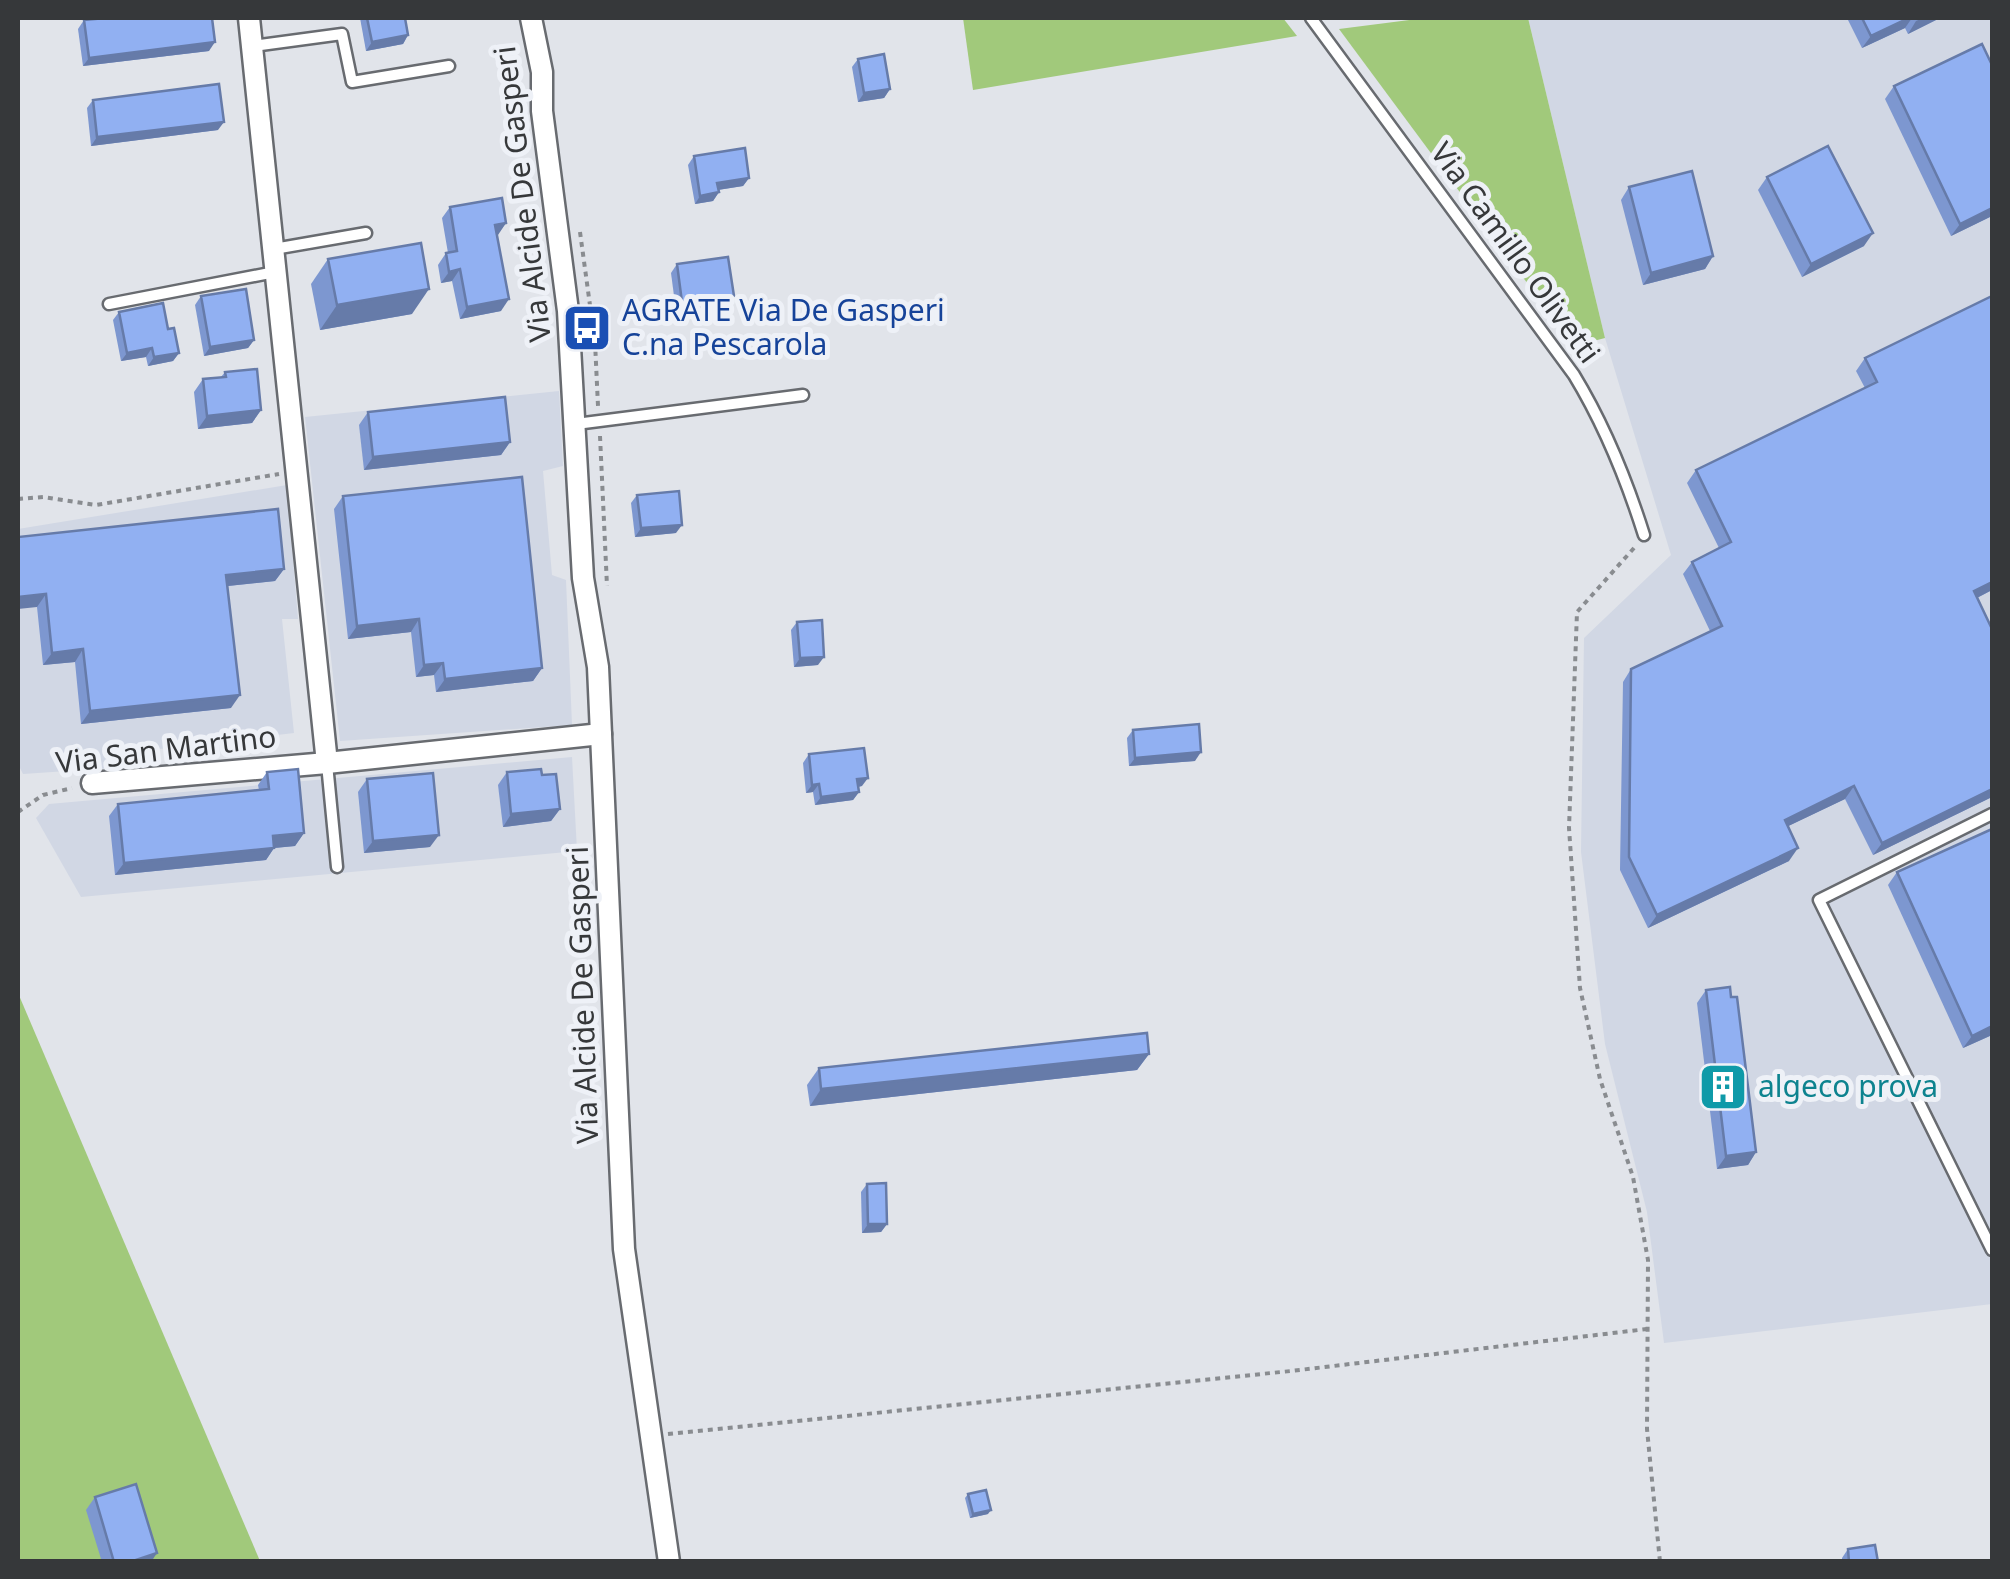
<svg xmlns="http://www.w3.org/2000/svg" width="2010" height="1579" font-family="'Noto Sans',sans-serif">
	<rect width="100%" height="100%" fill="#e1e4ea"/>
	<g fill="#d1d7e4">
		<path d="M 1528,18 L 1992,18 L 1992,1304 L 1664,1343 L 1647,1212 L 1605,1044 L 1581,852 L 1584,638 L 1671,555 L 1605,338 Z"/>
		<path d="M 559,391 L 563,466 L 543,471 L 552,575 L 566,580 L 572,725 L 340,741 L 305,417 Z"/>
		<path d="M 287,485 L 298,619 L 282,619 L 294,733 L 151,750 L 141,766 L 23,774 L 18,764 L 18,529 Z"/>
		<path d="M 572,757 L 577,851 L 81,897 L 36,818 L 49,804 Z"/>
	</g>
	<g fill="#a1c97b">
		<path d="M 963,18 L 1283,18 L 1297,36 L 973,90 Z"/>
		<path d="M 1425,18 L 1528,18 L 1605,338 L 1582,344 L 1559,326 L 1339,29 Z"/>
		<path d="M 18,993 L 260,1561 L 18,1561 Z"/>
	</g>
	<g fill="none" stroke-linecap="round" stroke-linejoin="round">
		<g stroke="#686b70" stroke-width="15">
			<g id="lane">
				<path d="M 1311,18 L 1574,375 C 1605,426 1626,478 1644,535"/>
				<path d="M 253,46 L 342,34 L 352,82 L 449,66"/>
				<path d="M 274,249 L 366,233"/>
				<path d="M 109,304 L 275,272"/>
				<path d="M 576,424 L 803,395"/>
				<path d="M 327,764 L 337,867"/>
				<path d="M 1992,814 L 1819,900 L 1992,1250"/>
			</g>
		</g>
		<g stroke="#686b70" stroke-width="25">
			<g id="street">
				<path d="M 249,18 L 327,763"/>
				<path d="M 531,18 L 542,72 L 542,111 L 568,311 L 583,578 L 598,667 L 624,1249 L 669,1562"/>
				<path d="M 92,783 L 327,763 L 601,734"/>
			</g>
		</g>
		<g stroke="#898c90" stroke-width="4" stroke-dasharray="5 5" stroke-linecap="butt">
			<path d="M 580,232 L 595,342 L 598,406"/>
			<path d="M 600,436 L 607,586"/>
			<path d="M 18,499 L 43,497 L 96,505 L 279,474"/>
			<path d="M 1634,548 L 1577,612 L 1569,828 L 1580,988 L 1600,1079 L 1633,1177 L 1648,1260 L 1647,1429 L 1660,1562"/>
			<path d="M 18,812 L 43,795 L 72,788"/>
			<path d="M 668,1434 L 1291,1371 L 1647,1329"/>
		</g>
		<use href="#lane" stroke="#fff" stroke-width="10"/>
		<use href="#street" stroke="#fff" stroke-width="20"/>
	</g>
	<g fill="#7d97d0">
		<path d="M 360,18 L 405,18 L 408,35 L 403,44 L 366,51 Z"/>
		<path d="M 1847,18 L 1940,18 L 1908,34 L 1905,28 L 1862,48 Z"/>
		<path d="M 84,20 L 209,51 L 83,66 L 78,29 Z"/>
		<path d="M 858,59 L 890,89 L 884,98 L 858,102 L 852,67 Z"/>
		<path d="M 1992,65 L 1992,216 L 1951,236 L 1885,99 L 1894,86 Z"/>
		<path d="M 93,100 L 218,130 L 91,146 L 87,108 Z"/>
		<path d="M 694,156 L 749,178 L 743,186 L 718,190 L 719,192 L 713,201 L 695,204 L 688,165 Z"/>
		<path d="M 1767,177 L 1864,246 L 1802,277 L 1758,190 Z"/>
		<path d="M 1629,187 L 1713,256 L 1705,269 L 1643,285 L 1621,200 Z"/>
		<path d="M 450,207 L 506,223 L 497,235 L 501,311 L 460,319 L 452,281 L 441,283 L 438,265 L 446,253 L 448,253 L 442,218 Z"/>
		<path d="M 328,259 L 412,314 L 320,330 L 311,284 Z"/>
		<path d="M 677,264 L 734,296 L 728,304 L 676,311 L 671,273 Z"/>
		<path d="M 201,296 L 254,340 L 248,348 L 204,356 L 195,305 Z"/>
		<path d="M 1992,296 L 1992,590 L 1977,598 L 1992,797 L 1873,855 L 1845,799 L 1788,826 L 1789,861 L 1648,928 L 1620,870 L 1623,682 L 1631,669 L 1710,631 L 1683,574 L 1692,562 L 1719,548 L 1687,483 L 1696,470 L 1865,388 L 1856,371 L 1865,358 Z"/>
		<path d="M 119,312 L 168,329 L 179,353 L 173,361 L 148,366 L 146,357 L 121,361 L 113,320 Z"/>
		<path d="M 225,372 L 261,410 L 252,423 L 198,429 L 194,392 L 203,379 L 221,377 Z"/>
		<path d="M 368,412 L 510,442 L 501,455 L 364,470 L 359,425 Z"/>
		<path d="M 637,495 L 676,533 L 635,537 L 631,503 Z"/>
		<path d="M 343,496 L 542,668 L 533,681 L 436,692 L 434,675 L 416,677 L 411,632 L 348,639 L 334,509 Z"/>
		<path d="M 18,537 L 284,569 L 275,581 L 228,586 L 231,708 L 81,724 L 75,662 L 43,665 L 37,607 Z"/>
		<path d="M 797,622 L 818,665 L 794,667 L 791,630 Z"/>
		<path d="M 1133,730 L 1195,761 L 1129,766 L 1127,738 Z"/>
		<path d="M 809,754 L 862,786 L 858,787 L 859,792 L 853,800 L 815,805 L 813,792 L 806,793 L 803,763 Z"/>
		<path d="M 267,772 L 304,833 L 295,846 L 274,848 L 266,860 L 115,875 L 109,816 L 118,804 L 259,790 L 258,785 Z"/>
		<path d="M 507,772 L 542,775 L 560,809 L 551,821 L 503,827 L 498,785 Z"/>
		<path d="M 367,779 L 430,847 L 364,853 L 358,792 Z"/>
		<path d="M 1897,872 L 1992,1035 L 1963,1048 L 1888,885 Z"/>
		<path d="M 1706,990 L 1756,1152 L 1748,1165 L 1717,1169 L 1697,1003 Z"/>
		<path d="M 1149,1054 L 1137,1070 L 810,1106 L 807,1085 L 819,1068 Z"/>
		<path d="M 867,1184 L 887,1224 L 881,1232 L 862,1233 L 861,1192 Z"/>
		<path d="M 968,1494 L 988,1514 L 970,1518 L 965,1498 Z"/>
		<path d="M 95,1497 L 151,1562 L 102,1562 L 86,1510 Z"/>
		<path d="M 1848,1549 L 1878,1562 L 1842,1562 L 1842,1558 Z"/>
	</g>
	<g fill="#667ba9">
		<path d="M 1909,18 L 1912,18 L 1905,28 L 1862,48 L 1871,36 Z"/>
		<path d="M 1923,18 L 1940,18 L 1908,34 L 1916,21 Z"/>
		<path d="M 408,35 L 403,44 L 366,51 L 372,42 Z"/>
		<path d="M 215,42 L 209,51 L 83,66 L 89,58 Z"/>
		<path d="M 890,89 L 884,98 L 858,102 L 864,93 Z"/>
		<path d="M 224,122 L 218,130 L 91,146 L 97,137 Z"/>
		<path d="M 749,178 L 743,186 L 711,191 L 717,183 Z"/>
		<path d="M 719,192 L 713,201 L 695,204 L 700,196 Z"/>
		<path d="M 1992,208 L 1992,216 L 1951,236 L 1960,224 Z"/>
		<path d="M 506,223 L 498,235 L 487,237 L 495,225 Z"/>
		<path d="M 1873,233 L 1864,246 L 1802,277 L 1811,264 Z"/>
		<path d="M 1713,256 L 1705,269 L 1643,285 L 1651,273 Z"/>
		<path d="M 460,269 L 452,281 L 441,283 L 449,272 Z"/>
		<path d="M 429,289 L 412,314 L 320,330 L 337,305 Z"/>
		<path d="M 734,296 L 728,304 L 676,311 L 682,302 Z"/>
		<path d="M 509,299 L 501,311 L 460,319 L 467,307 Z"/>
		<path d="M 254,340 L 248,348 L 204,356 L 210,347 Z"/>
		<path d="M 152,348 L 146,357 L 121,361 L 127,353 Z"/>
		<path d="M 179,353 L 173,361 L 148,366 L 154,357 Z"/>
		<path d="M 261,410 L 252,423 L 198,429 L 207,416 Z"/>
		<path d="M 510,442 L 501,455 L 364,470 L 373,457 Z"/>
		<path d="M 682,525 L 676,533 L 635,537 L 641,528 Z"/>
		<path d="M 284,569 L 275,581 L 218,587 L 226,575 Z"/>
		<path d="M 1992,582 L 1992,590 L 1965,604 L 1974,591 Z"/>
		<path d="M 46,594 L 37,607 L 18,609 L 18,597 Z"/>
		<path d="M 419,619 L 411,632 L 348,639 L 357,626 Z"/>
		<path d="M 83,649 L 75,662 L 43,665 L 52,653 Z"/>
		<path d="M 824,657 L 818,665 L 794,667 L 800,658 Z"/>
		<path d="M 443,663 L 434,675 L 416,677 L 424,665 Z"/>
		<path d="M 542,668 L 533,681 L 436,692 L 445,679 Z"/>
		<path d="M 240,695 L 231,708 L 81,724 L 90,711 Z"/>
		<path d="M 1201,752 L 1195,761 L 1129,766 L 1135,758 Z"/>
		<path d="M 868,778 L 862,786 L 851,788 L 857,779 Z"/>
		<path d="M 819,784 L 813,792 L 806,793 L 812,785 Z"/>
		<path d="M 1854,786 L 1845,799 L 1776,832 L 1785,820 Z"/>
		<path d="M 1992,789 L 1992,797 L 1873,855 L 1882,843 Z"/>
		<path d="M 859,792 L 853,800 L 815,805 L 821,797 Z"/>
		<path d="M 560,809 L 551,821 L 503,827 L 511,814 Z"/>
		<path d="M 304,833 L 295,846 L 274,848 L 266,860 L 115,875 L 124,863 L 273,836 Z"/>
		<path d="M 439,835 L 430,847 L 364,853 L 373,841 Z"/>
		<path d="M 1798,848 L 1789,861 L 1648,928 L 1657,915 Z"/>
		<path d="M 1992,1026 L 1992,1035 L 1963,1048 L 1972,1036 Z"/>
		<path d="M 1149,1054 L 1137,1070 L 810,1106 L 821,1089 Z"/>
		<path d="M 1756,1152 L 1748,1165 L 1717,1169 L 1726,1156 Z"/>
		<path d="M 868,1224 L 887,1224 L 881,1232 L 862,1233 Z"/>
		<path d="M 991,1510 L 988,1514 L 970,1518 L 973,1514 Z"/>
		<path d="M 157,1553 L 151,1562 L 130,1562 Z"/>
	</g>
	<g fill="#91b0f2" stroke="#667ba9" stroke-width="2.5">
		<path d="M 106,18 L 212,18 L 215,42 L 89,58 L 84,20 Z"/>
		<path d="M 367,18 L 405,18 L 408,35 L 372,42 Z"/>
		<path d="M 1862,18 L 1909,18 L 1871,36 Z"/>
		<path d="M 1982,44 L 1992,65 L 1992,208 L 1960,224 L 1894,86 Z"/>
		<path d="M 884,54 L 890,89 L 864,93 L 858,59 Z"/>
		<path d="M 219,84 L 224,122 L 97,137 L 93,100 Z"/>
		<path d="M 1828,146 L 1873,233 L 1811,264 L 1767,177 Z"/>
		<path d="M 745,148 L 749,178 L 717,183 L 719,192 L 700,196 L 694,156 Z"/>
		<path d="M 1692,171 L 1713,256 L 1651,273 L 1629,187 Z"/>
		<path d="M 502,198 L 506,223 L 495,225 L 509,299 L 467,307 L 460,269 L 449,272 L 446,253 L 457,251 L 450,207 Z"/>
		<path d="M 421,243 L 429,289 L 337,305 L 328,259 Z"/>
		<path d="M 728,257 L 734,296 L 682,302 L 677,264 Z"/>
		<path d="M 246,289 L 254,340 L 210,347 L 201,296 Z"/>
		<path d="M 1992,296 L 1992,582 L 1974,591 L 1992,629 L 1992,789 L 1882,843 L 1854,786 L 1785,820 L 1798,848 L 1657,915 L 1629,857 L 1631,669 L 1722,626 L 1692,562 L 1731,542 L 1696,470 L 1877,382 L 1865,358 Z"/>
		<path d="M 163,303 L 168,329 L 174,328 L 179,353 L 154,357 L 152,348 L 127,353 L 119,312 Z"/>
		<path d="M 257,369 L 261,410 L 207,416 L 203,379 L 226,377 L 225,372 Z"/>
		<path d="M 505,397 L 510,442 L 373,457 L 368,412 Z"/>
		<path d="M 522,477 L 542,668 L 445,679 L 443,663 L 424,665 L 419,619 L 357,626 L 343,496 Z"/>
		<path d="M 679,491 L 682,525 L 641,528 L 637,495 Z"/>
		<path d="M 278,509 L 284,569 L 226,575 L 240,695 L 90,711 L 83,649 L 52,653 L 46,594 L 18,597 L 18,537 Z"/>
		<path d="M 822,620 L 824,657 L 800,658 L 797,622 Z"/>
		<path d="M 1199,724 L 1201,752 L 1135,758 L 1133,730 Z"/>
		<path d="M 864,748 L 868,778 L 857,779 L 859,792 L 821,797 L 819,784 L 812,785 L 809,754 Z"/>
		<path d="M 298,769 L 304,833 L 273,836 L 274,848 L 124,863 L 118,804 L 269,789 L 267,772 Z"/>
		<path d="M 541,769 L 542,775 L 556,774 L 560,809 L 511,814 L 507,772 Z"/>
		<path d="M 433,773 L 439,835 L 373,841 L 367,779 Z"/>
		<path d="M 1992,829 L 1992,1026 L 1972,1036 L 1897,872 Z"/>
		<path d="M 1730,987 L 1731,997 L 1737,997 L 1756,1152 L 1726,1156 L 1706,990 Z"/>
		<path d="M 1147,1033 L 1149,1054 L 821,1089 L 819,1068 Z"/>
		<path d="M 886,1183 L 887,1224 L 868,1224 L 867,1184 Z"/>
		<path d="M 136,1484 L 157,1553 L 130,1562 L 114,1562 L 95,1497 Z"/>
		<path d="M 986,1490 L 991,1510 L 973,1514 L 968,1494 Z"/>
		<path d="M 1875,1545 L 1878,1562 L 1849,1562 L 1848,1549 Z"/>
	</g>
	<defs>
		<g id="bus-square" transform="scale(2.5)"><rect x="-9" y="-9" width="18" height="18" rx="4" fill="#1a4fb4" stroke="#eef1f7"/><path d="M-5-6H5V4H4V6H2V4H-2V6H-4V4H-5ZM-3.5-4V0h7V-4ZM-3.5 1.2v1.5H-2V1.2ZM2 1.2v1.5H3.5V1.2Z" fill="#fff"/></g>
		<g id="building-square" transform="scale(2.5)"><rect x="-9" y="-9" width="18" height="18" rx="4" fill="#0f9aa8" stroke="#eef1f7"/><path d="M-4-6H4V6H1V3H-1V6H-4ZM-2.5-4.3h1.7v1.8h-1.7ZM.8-4.3h1.7v1.8H.8ZM-2.5-1h1.7V.8h-1.7ZM.8-1h1.7V.8H.8Z" fill="#fff"/></g>
	</defs>
	<g fill-rule="evenodd">
		<use href="#bus-square" x="587" y="328"/>
		<use href="#building-square" x="1723" y="1087"/>
	</g>
	<g text-anchor="middle" stroke-width="10" stroke-linejoin="round" paint-order="stroke">
		<g font-size="30" fill="#36383a" stroke="#eef1f7">
			<text transform="translate(523 194) rotate(-97)" y="10">Via Alcide De Gasperi</text>
			<text transform="translate(1515 253) rotate(54)" y="10">Via Camillo Olivetti</text>
			<text transform="translate(166 750) rotate(-7)" y="10">Via San Martino</text>
			<text transform="translate(583 995) rotate(-92)" y="10">Via Alcide De Gasperi</text>
		</g>
		<g font-size="30" fill="#164399" stroke="#eef1f7" text-anchor="start">
			<text x="622" y="321">AGRATE Via De Gasperi<tspan x="622" dy="34">C.na Pescarola</tspan></text>
		</g>
		<g font-size="30" fill="#0d838f" stroke="#eef1f7" text-anchor="start">
			<text x="1758" y="1097">algeco prova</text>
		</g>
	</g>
	<rect width="2010" height="1579" fill="none" stroke="#36383a" stroke-width="40"/>
</svg>
